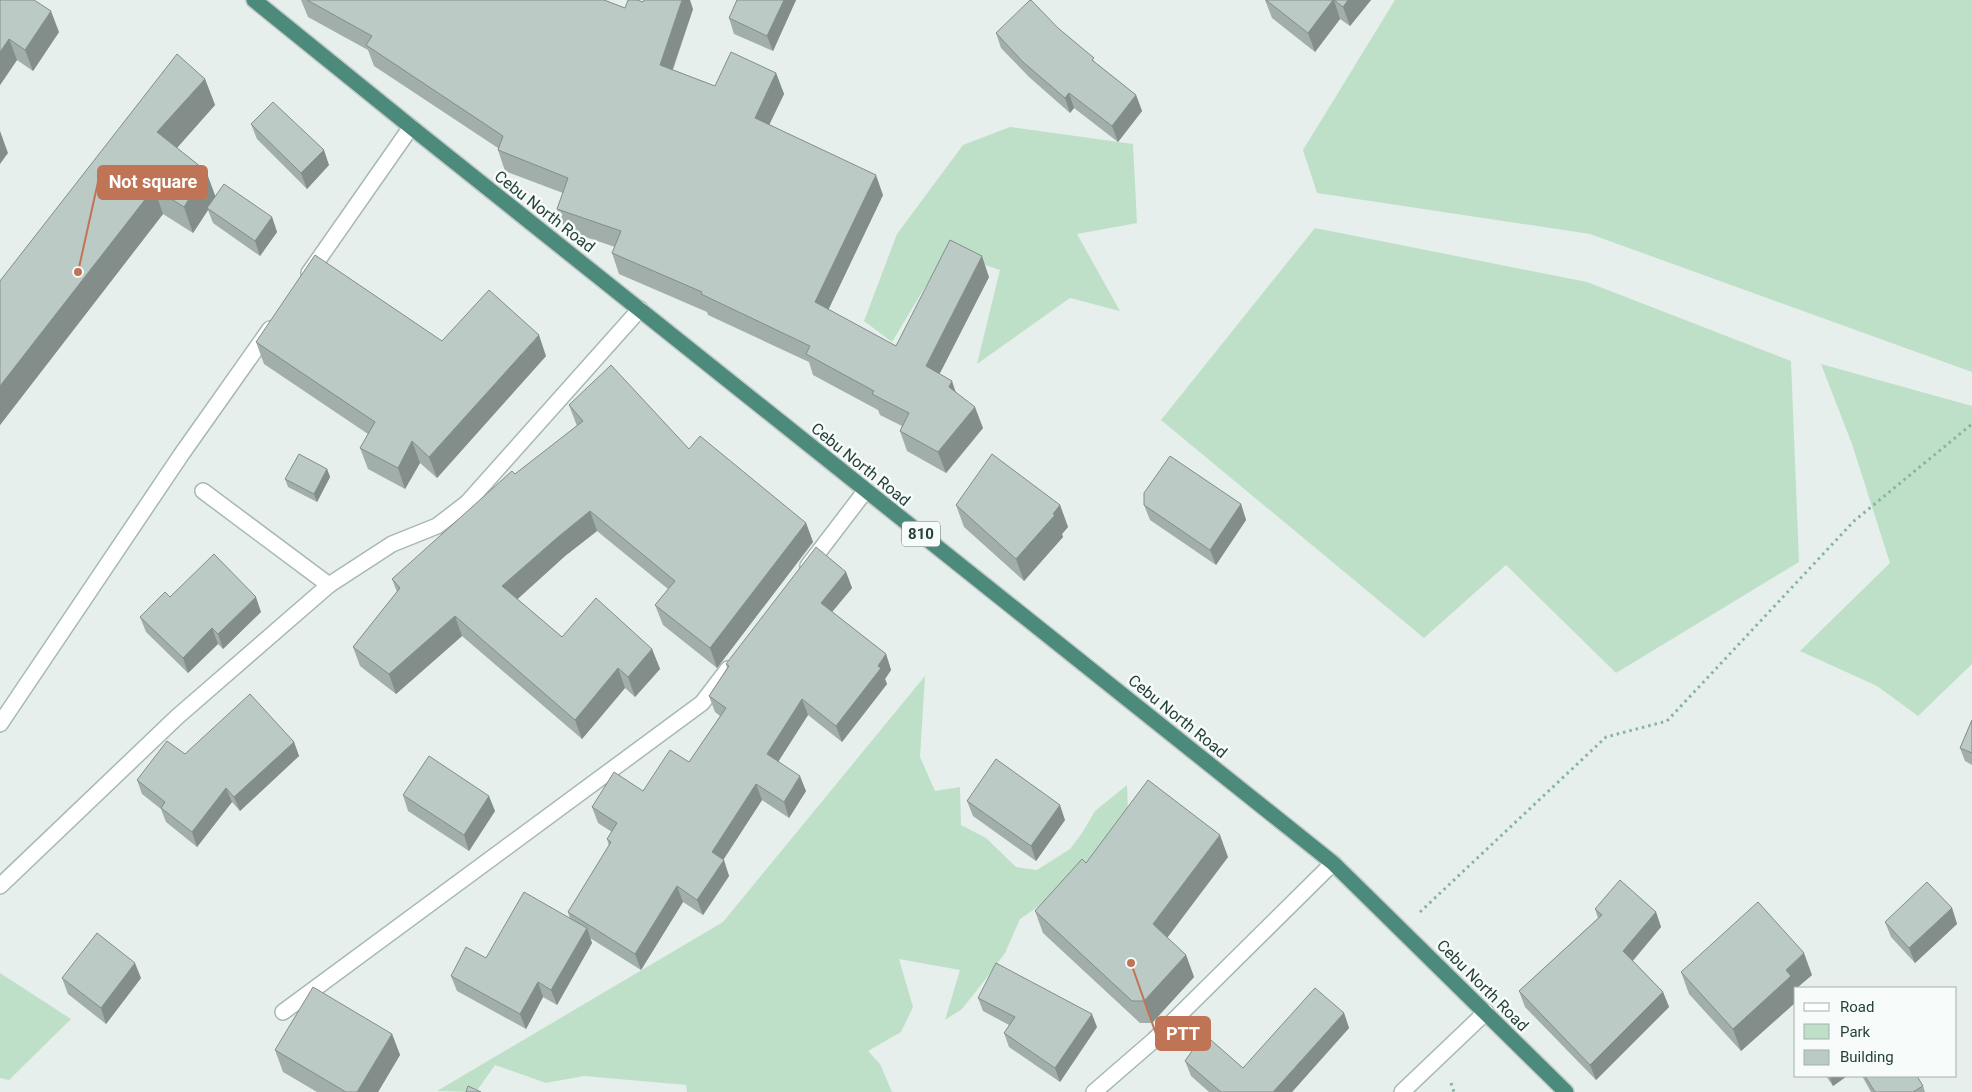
<svg xmlns="http://www.w3.org/2000/svg" width="1972" height="1092" font-family="Roboto,sans-serif">
	<rect width="100%" height="100%" fill="#e6efeb"/>
	<g fill="#bfe0c8">
		<path d="M 1395,0 L 1972,0 L 1972,372 L 1590,234 L 1317,193 L 1303,150 Z"/>
		<path d="M 1010,127 L 1133,144 L 1137,223 L 1077,234 L 1120,311 L 1070,298 L 977,364 L 1000,270 L 946,252 L 892,342 L 864,321 L 897,234 L 963,145 Z"/>
		<path d="M 1315,228 L 1587,282 L 1791,361 L 1799,562 L 1616,673 L 1506,565 L 1424,638 L 1161,420 Z"/>
		<path d="M 1821,364 L 1972,406 L 1972,664 L 1918,716 L 1877,686 L 1800,651 L 1890,563 L 1852,444 Z"/>
		<path d="M 925,676 L 920,757 L 935,791 L 960,787 L 961,825 L 986,838 L 1016,867 L 1037,870 L 1070,849 L 1082,833 L 1095,811 L 1127,785 L 1129,837 L 1061,891 L 1020,919 L 1005,953 L 985,980 L 962,1009 L 945,1020 L 960,970 L 899,959 L 913,1007 L 901,1032 L 868,1051 L 880,1064 L 892,1092 L 687,1092 L 686,1085 L 584,1076 L 546,1083 L 495,1065 L 476,1092 L 437,1091 L 723,922 Z"/>
		<path d="M 0,973 L 71,1019 L 9,1080 L 0,1078 Z"/>
	</g>
	<g fill="none" stroke-linecap="round" stroke-linejoin="round">
		<g stroke="#a8b8b2" stroke-width="18">
			<g id="minor">
				<path d="M 309,273 L 411,127"/>
				<path d="M 203,491 L 329,585"/>
				<path d="M 808,566 L 866,490"/>
				<path d="M 0,724 L 181,455 L 270,329"/>
				<path d="M 0,886 L 177,717 L 329,585 L 392,544 L 437,526 L 467,503 L 640,309"/>
				<path d="M 283,1012 L 702,703 L 728,669"/>
				<path d="M 1094,1092 L 1154,1040 L 1333,863"/>
				<path d="M 1402,1092 L 1486,1012"/>
			</g>
		</g>
		<g stroke="#c2cac8" stroke-width="18">
			<path id="trunk" d="M 254,0 L 411,127 L 1333,863 L 1566,1092"/>
		</g>
		<g stroke="#86b3a5" stroke-width="3" stroke-dasharray="2.5 4" stroke-linecap="butt">
			<path d="M 1420,912 L 1606,737 L 1667,721 L 1854,521 L 1972,424"/>
			<path d="M 1451,1083 L 1454,1092"/>
		</g>
		<use href="#minor" stroke="#fff" stroke-width="15"/>
		<use href="#trunk" stroke="#4c8a7c" stroke-width="15"/>
	</g>
	<g fill="#a1aea9">
		<path d="M 0,0 L 59,32 L 33,71 L 17,60 L 0,85 Z"/>
		<path d="M 301,0 L 604,0 L 625,8 L 643,2 L 693,9 L 673,70 L 715,86 L 776,73 L 784,94 L 769,124 L 883,195 L 828,310 L 896,346 L 989,277 L 939,374 L 956,392 L 983,428 L 946,473 L 907,451 L 900,431 L 902,426 L 880,415 L 878,410 L 813,375 L 809,362 L 708,315 L 707,312 L 619,274 L 612,253 L 615,247 L 565,230 L 557,209 L 563,193 L 505,171 L 498,150 L 498,148 L 374,66 L 368,50 L 308,17 Z"/>
		<path d="M 737,0 L 796,0 L 773,51 L 734,34 L 729,18 Z"/>
		<path d="M 1265,0 L 1371,0 L 1350,26 L 1340,19 L 1315,52 L 1272,18 Z"/>
		<path d="M 1058,28 L 1096,63 L 1136,95 L 1142,111 L 1118,142 L 1074,108 L 1070,113 L 1029,77 L 1001,48 L 996,33 Z"/>
		<path d="M 205,79 L 215,105 L 177,148 L 206,171 L 215,196 L 272,217 L 277,232 L 260,256 L 213,223 L 208,210 L 193,233 L 163,214 L 0,425 L 0,281 Z"/>
		<path d="M 251,124 L 329,165 L 307,189 L 257,139 Z"/>
		<path d="M 442,341 L 546,356 L 437,478 L 420,463 L 405,489 L 368,469 L 360,448 L 368,434 L 264,364 L 256,342 Z"/>
		<path d="M 569,405 L 689,449 L 806,523 L 813,542 L 717,668 L 663,625 L 655,605 L 668,589 L 597,531 L 565,556 L 517,599 L 562,637 L 652,649 L 660,669 L 635,697 L 625,688 L 582,739 L 462,636 L 396,694 L 360,666 L 353,647 L 397,592 L 392,579 L 515,474 L 577,426 Z"/>
		<path d="M 327,469 L 330,477 L 317,502 L 288,487 L 285,479 Z"/>
		<path d="M 1241,504 L 1246,520 L 1216,565 L 1150,520 L 1144,505 Z"/>
		<path d="M 956,505 L 1060,505 L 1068,527 L 1062,534 L 1063,537 L 1024,581 L 964,527 Z"/>
		<path d="M 846,572 L 852,588 L 832,612 L 886,654 L 891,670 L 885,679 L 887,684 L 842,742 L 808,715 L 778,761 L 806,791 L 789,818 L 762,800 L 723,860 L 729,876 L 703,915 L 683,902 L 641,970 L 590,938 L 592,943 L 557,1005 L 543,997 L 526,1029 L 457,991 L 451,976 L 486,958 L 570,919 L 568,912 L 609,846 L 607,839 L 612,832 L 598,823 L 592,807 L 643,791 L 689,762 L 720,716 L 715,712 L 709,696 L 727,668 L 726,664 Z"/>
		<path d="M 170,597 L 261,612 L 223,649 L 218,644 L 188,673 L 146,632 L 140,617 Z"/>
		<path d="M 1972,720 L 1972,765 L 1965,761 L 1960,748 Z"/>
		<path d="M 294,742 L 299,756 L 240,811 L 232,802 L 197,847 L 166,822 L 161,809 L 142,794 L 137,780 L 185,754 Z"/>
		<path d="M 403,795 L 495,811 L 469,851 L 408,811 Z"/>
		<path d="M 967,801 L 1065,820 L 1036,861 L 973,816 Z"/>
		<path d="M 1228,857 L 1167,938 L 1186,955 L 1194,977 L 1152,1023 L 1140,1023 L 1043,933 L 1035,911 L 1086,863 Z"/>
		<path d="M 1952,908 L 1957,924 L 1915,963 L 1891,937 L 1885,922 Z"/>
		<path d="M 1595,909 L 1656,912 L 1661,927 L 1633,961 L 1663,992 L 1669,1007 L 1596,1080 L 1525,1007 L 1519,991 L 1598,918 Z"/>
		<path d="M 1681,972 L 1812,975 L 1796,988 L 1796,1002 L 1741,1051 L 1689,994 Z"/>
		<path d="M 62,978 L 141,978 L 106,1024 L 68,994 Z"/>
		<path d="M 978,998 L 1097,1027 L 1060,1082 L 1009,1047 L 1004,1033 L 1009,1025 L 983,1011 Z"/>
		<path d="M 1344,1013 L 1349,1028 L 1292,1092 L 1209,1092 L 1191,1076 L 1185,1061 L 1243,1068 Z"/>
		<path d="M 392,1034 L 400,1055 L 378,1092 L 317,1092 L 283,1072 L 275,1050 Z"/>
		<path d="M 1826,1076 L 1847,1076 L 1833,1086 Z"/>
		<path d="M 1862,1076 L 1917,1076 L 1923,1086 L 1925,1092 L 1871,1092 Z"/>
	</g>
	<g fill="#838d89">
		<path d="M 682,0 L 690,0 L 693,9 L 667,85 L 660,65 Z"/>
		<path d="M 784,0 L 796,0 L 773,51 L 767,36 Z"/>
		<path d="M 1333,0 L 1334,0 L 1340,19 L 1315,52 L 1308,33 Z"/>
		<path d="M 1348,0 L 1371,0 L 1350,26 L 1343,7 Z"/>
		<path d="M 51,11 L 59,32 L 33,71 L 25,50 Z"/>
		<path d="M 9,39 L 17,60 L 0,85 L 0,52 Z"/>
		<path d="M 776,73 L 784,94 L 763,138 L 755,118 Z"/>
		<path d="M 205,79 L 215,105 L 167,159 L 157,132 Z"/>
		<path d="M 1069,93 L 1074,108 L 1070,113 L 1065,98 Z"/>
		<path d="M 1136,95 L 1142,111 L 1118,142 L 1112,126 Z"/>
		<path d="M 0,131 L 8,153 L 0,164 Z"/>
		<path d="M 324,150 L 329,165 L 307,189 L 301,173 Z"/>
		<path d="M 206,171 L 216,198 L 207,208 L 208,210 L 193,233 L 184,207 Z"/>
		<path d="M 876,175 L 883,195 L 822,323 L 815,302 Z"/>
		<path d="M 154,188 L 163,214 L 0,425 L 0,386 Z"/>
		<path d="M 272,217 L 277,232 L 260,256 L 255,241 Z"/>
		<path d="M 982,256 L 989,277 L 933,387 L 926,366 Z"/>
		<path d="M 539,335 L 546,356 L 437,478 L 429,457 Z"/>
		<path d="M 952,381 L 959,402 L 949,387 Z"/>
		<path d="M 975,407 L 983,428 L 946,473 L 938,452 Z"/>
		<path d="M 412,441 L 420,463 L 405,489 L 398,468 Z"/>
		<path d="M 327,469 L 330,477 L 317,502 L 314,494 Z"/>
		<path d="M 1241,504 L 1246,520 L 1216,565 L 1210,550 Z"/>
		<path d="M 1060,505 L 1068,527 L 1062,534 L 1063,537 L 1024,581 L 1016,559 Z"/>
		<path d="M 590,511 L 597,531 L 565,556 L 510,606 L 502,586 L 558,537 Z"/>
		<path d="M 806,523 L 813,542 L 717,668 L 710,648 Z"/>
		<path d="M 846,572 L 852,588 L 827,618 L 821,603 Z"/>
		<path d="M 256,597 L 261,612 L 223,649 L 218,634 Z"/>
		<path d="M 455,616 L 462,636 L 396,694 L 389,674 Z"/>
		<path d="M 212,628 L 218,644 L 188,673 L 183,658 Z"/>
		<path d="M 652,649 L 660,669 L 635,697 L 628,677 Z"/>
		<path d="M 886,654 L 891,670 L 885,679 L 887,684 L 842,742 L 836,726 Z"/>
		<path d="M 618,668 L 625,688 L 582,739 L 575,720 Z"/>
		<path d="M 802,699 L 808,715 L 773,770 L 767,754 Z"/>
		<path d="M 294,742 L 299,756 L 240,811 L 234,797 Z"/>
		<path d="M 800,776 L 806,791 L 789,818 L 784,802 Z"/>
		<path d="M 756,784 L 762,800 L 718,868 L 712,852 Z"/>
		<path d="M 226,788 L 232,802 L 197,847 L 192,832 Z"/>
		<path d="M 489,796 L 495,811 L 469,851 L 464,835 Z"/>
		<path d="M 1060,805 L 1065,820 L 1036,861 L 1031,846 Z"/>
		<path d="M 1220,835 L 1228,857 L 1161,946 L 1153,924 Z"/>
		<path d="M 724,860 L 729,876 L 703,915 L 697,900 Z"/>
		<path d="M 677,886 L 683,902 L 641,970 L 635,954 Z"/>
		<path d="M 1952,908 L 1957,924 L 1915,963 L 1909,948 Z"/>
		<path d="M 1656,912 L 1661,927 L 1628,966 L 1623,951 Z"/>
		<path d="M 587,928 L 592,943 L 557,1005 L 551,990 Z"/>
		<path d="M 1804,953 L 1812,975 L 1797,988 L 1796,988 L 1796,1002 L 1741,1051 L 1733,1029 L 1786,970 Z"/>
		<path d="M 1186,955 L 1194,977 L 1152,1023 L 1144,1001 Z"/>
		<path d="M 135,963 L 141,978 L 106,1024 L 101,1008 Z"/>
		<path d="M 538,982 L 543,997 L 526,1029 L 520,1014 Z"/>
		<path d="M 1663,992 L 1669,1007 L 1596,1080 L 1590,1065 Z"/>
		<path d="M 1344,1013 L 1349,1028 L 1292,1092 L 1273,1092 Z"/>
		<path d="M 1092,1014 L 1097,1027 L 1060,1082 L 1055,1068 Z"/>
		<path d="M 392,1034 L 400,1055 L 378,1092 L 357,1092 Z"/>
		<path d="M 1834,1076 L 1847,1076 L 1833,1086 L 1830,1078 Z"/>
	</g>
	<g fill="#bbcac4" stroke="#838d89">
		<path d="M 0,0 L 34,0 L 51,11 L 25,50 L 9,39 L 0,52 Z"/>
		<path d="M 307,0 L 604,0 L 625,8 L 628,0 L 637,0 L 643,2 L 644,0 L 682,0 L 660,65 L 715,86 L 731,52 L 776,73 L 755,118 L 876,175 L 815,302 L 896,346 L 950,240 L 982,256 L 926,366 L 952,381 L 949,387 L 975,407 L 938,452 L 900,431 L 909,413 L 872,394 L 874,391 L 806,354 L 810,346 L 701,294 L 702,292 L 612,253 L 621,231 L 557,209 L 568,178 L 498,150 L 503,136 L 366,45 L 372,36 Z"/>
		<path d="M 737,0 L 784,0 L 767,36 L 729,18 Z"/>
		<path d="M 1030,0 L 1031,0 L 1058,28 L 1094,58 L 1092,60 L 1136,95 L 1112,126 L 1069,93 L 1065,98 L 1023,62 L 996,33 Z"/>
		<path d="M 1266,0 L 1333,0 L 1308,33 Z"/>
		<path d="M 1334,0 L 1348,0 L 1343,7 Z"/>
		<path d="M 177,54 L 205,79 L 157,132 L 206,171 L 184,207 L 154,188 L 0,386 L 0,281 Z"/>
		<path d="M 273,102 L 324,150 L 301,173 L 251,124 Z"/>
		<path d="M 224,184 L 272,217 L 255,241 L 207,208 Z"/>
		<path d="M 315,255 L 442,341 L 489,290 L 539,335 L 429,457 L 412,441 L 398,468 L 360,448 L 375,422 L 256,342 Z"/>
		<path d="M 611,365 L 689,449 L 700,436 L 806,523 L 710,648 L 655,605 L 675,581 L 590,511 L 558,537 L 502,586 L 562,637 L 596,598 L 652,649 L 628,677 L 618,668 L 575,720 L 455,616 L 389,674 L 353,647 L 400,588 L 392,579 L 512,471 L 515,474 L 583,421 L 569,405 Z"/>
		<path d="M 299,454 L 327,469 L 314,494 L 285,479 Z"/>
		<path d="M 992,454 L 1060,505 L 1053,514 L 1055,515 L 1016,559 L 956,505 Z"/>
		<path d="M 1170,456 L 1241,504 L 1210,550 L 1144,505 L 1144,493 Z"/>
		<path d="M 816,547 L 846,572 L 821,603 L 886,654 L 878,666 L 881,668 L 836,726 L 802,699 L 767,754 L 800,776 L 784,802 L 756,784 L 712,852 L 724,860 L 697,900 L 677,886 L 635,954 L 568,912 L 611,842 L 607,839 L 617,823 L 592,807 L 614,772 L 643,791 L 670,750 L 689,762 L 726,708 L 709,696 L 729,666 L 726,664 Z"/>
		<path d="M 214,554 L 256,597 L 218,634 L 212,628 L 183,658 L 140,617 L 165,592 L 170,597 Z"/>
		<path d="M 250,694 L 294,742 L 234,797 L 226,788 L 192,832 L 161,808 L 165,802 L 137,780 L 167,741 L 185,754 Z"/>
		<path d="M 1972,720 L 1972,753 L 1960,748 Z"/>
		<path d="M 429,756 L 489,796 L 464,835 L 403,795 Z"/>
		<path d="M 996,759 L 1060,805 L 1031,846 L 967,801 Z"/>
		<path d="M 1148,780 L 1220,835 L 1153,924 L 1186,955 L 1144,1001 L 1132,1001 L 1035,911 L 1082,859 L 1086,863 Z"/>
		<path d="M 1620,880 L 1656,912 L 1623,951 L 1663,992 L 1590,1065 L 1519,991 L 1602,915 L 1595,909 Z"/>
		<path d="M 1927,882 L 1952,908 L 1909,948 L 1885,922 Z"/>
		<path d="M 524,892 L 587,928 L 551,990 L 538,982 L 520,1014 L 451,976 L 466,947 L 486,958 Z"/>
		<path d="M 1758,902 L 1804,953 L 1786,970 L 1791,976 L 1733,1029 L 1681,972 Z"/>
		<path d="M 97,933 L 135,963 L 101,1008 L 62,978 Z"/>
		<path d="M 996,963 L 1092,1014 L 1055,1068 L 1004,1033 L 1015,1017 L 978,998 Z"/>
		<path d="M 313,987 L 392,1034 L 357,1092 L 346,1092 L 275,1050 Z"/>
		<path d="M 1315,988 L 1344,1013 L 1273,1092 L 1221,1092 L 1185,1061 L 1204,1034 L 1243,1068 Z"/>
		<path d="M 1865,1076 L 1917,1076 L 1923,1086 L 1913,1092 L 1875,1092 Z"/>
		<path d="M 468,1086 L 481,1092 L 466,1092 Z"/>
	</g>
	<g text-anchor="middle" stroke-width="5" stroke-linejoin="round" paint-order="stroke">
		<rect fill="#f7fbf9" stroke="#637a73" stroke-width="1" x="902" y="521.5" width="38" height="25" rx="4"/>
		<g font-size="15" font-weight="bold" fill="#24423a">
			<text x="921" y="539">810</text>
		</g>
		<g font-size="16" fill="#24423a" stroke="#f7fbf9">
			<text transform="translate(545 211) rotate(38)" y="6">Cebu North Road</text>
			<text transform="translate(861 464) rotate(39)" y="6">Cebu North Road</text>
			<text transform="translate(1178 716) rotate(39)" y="6">Cebu North Road</text>
			<text transform="translate(1483 985) rotate(45)" y="6">Cebu North Road</text>
		</g>
	</g>
	<path fill="none" stroke="#c07456" stroke-width="2" d="M78 272L98 182M1131 963L1156 1034"/>
	<g fill="#c07456" stroke="#f7fbf9" stroke-width="2">
		<circle cx="78" cy="272" r="5"/>
		<circle cx="1131" cy="963" r="5"/>
	</g>
	<g fill="#c07456" stroke="#c07456" stroke-width="2">
		<rect x="98" y="166" width="109" height="33" rx="5"/>
		<rect x="1156" y="1017" width="54" height="33" rx="5"/>
	</g>
	<g font-size="18" text-anchor="middle" font-weight="bold" fill="#fff">
		<text x="153" y="188">Not square</text>
		<text x="1183" y="1040">PTT</text>
	</g>
	<rect x="1794" y="987" width="162" height="90" fill="#f7fbf9" stroke="#a3b1ad"/>
	<rect x="1804" y="1003" width="25" height="8" fill="#ffffff" stroke="#a3b1ad"/>
	<text x="1840" y="1012" font-size="15" fill="#24423a">Road</text>
	<rect x="1804" y="1024" width="25" height="15" fill="#bfe0c8" stroke="#a3b1ad"/>
	<text x="1840" y="1037" font-size="15" fill="#24423a">Park</text>
	<rect x="1804" y="1050" width="25" height="15" fill="#bbcac4" stroke="#a3b1ad"/>
	<text x="1840" y="1062" font-size="15" fill="#24423a">Building</text>
</svg>
